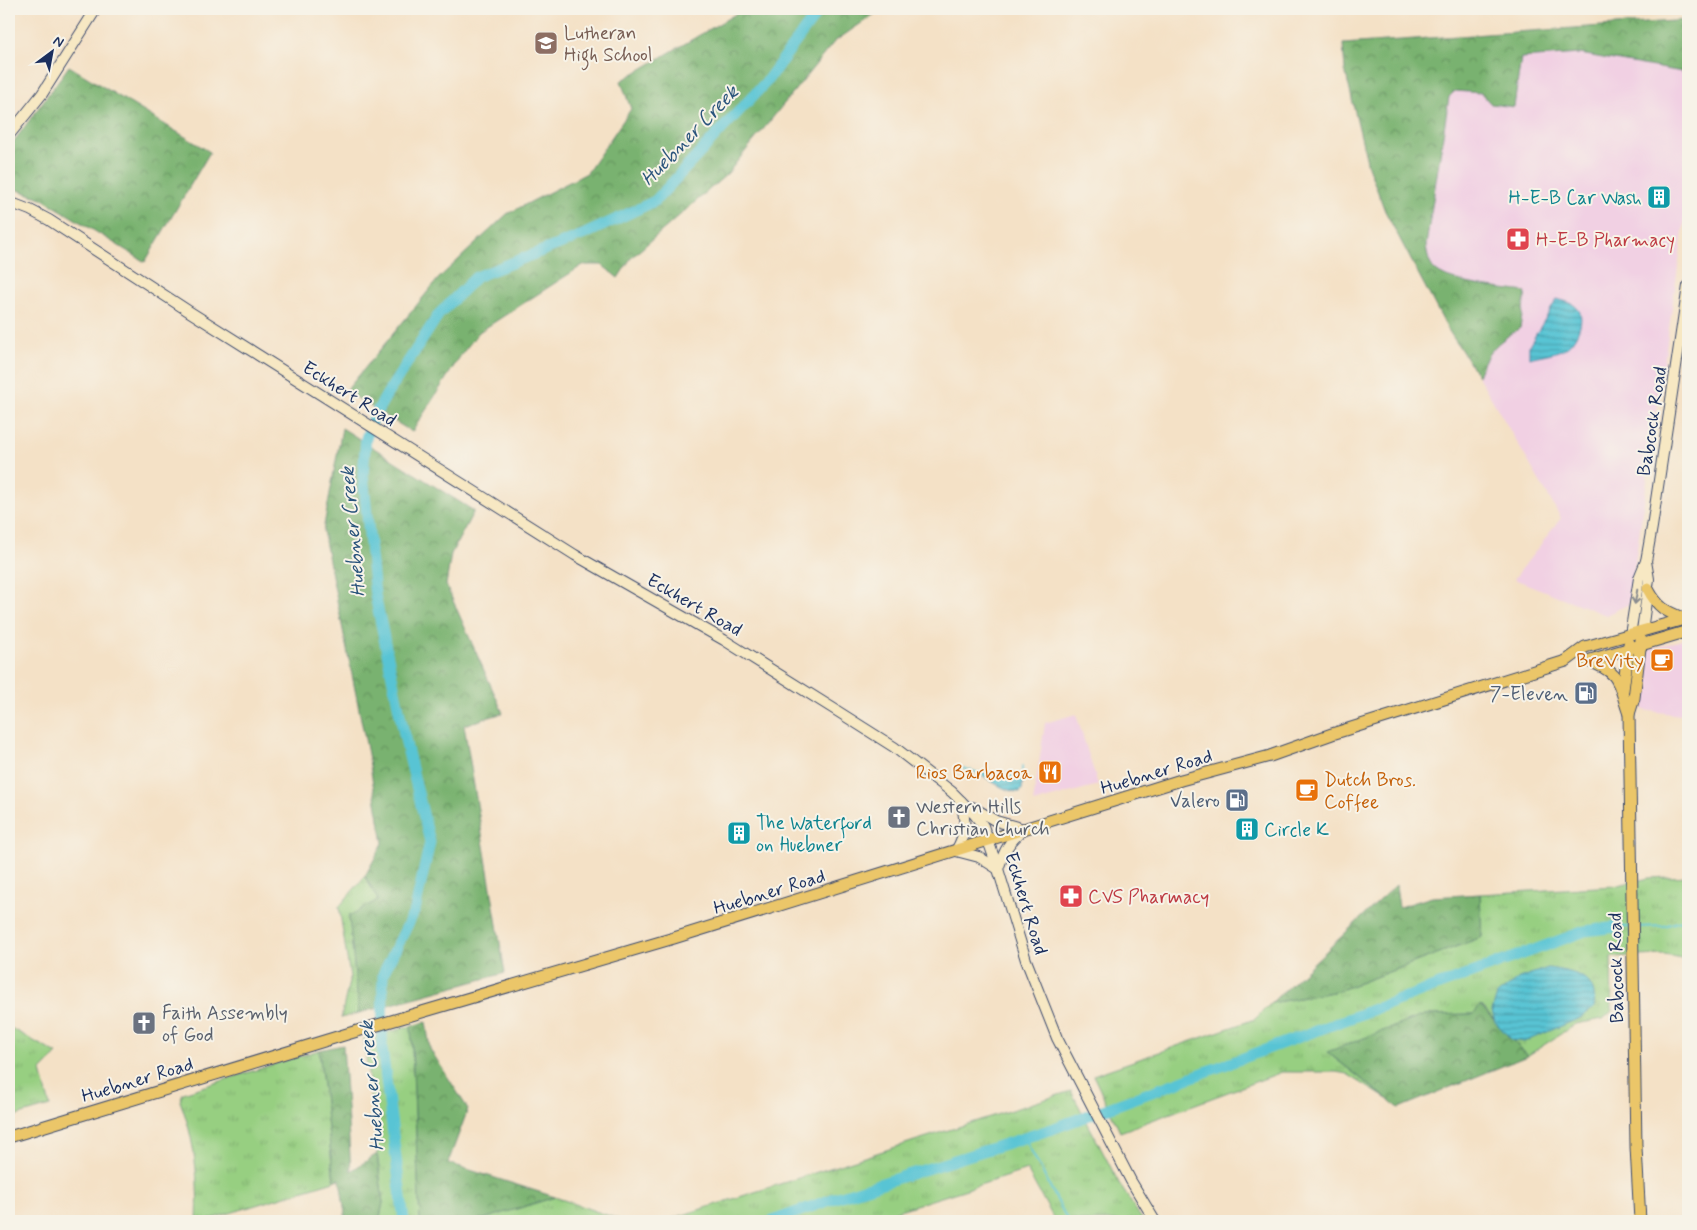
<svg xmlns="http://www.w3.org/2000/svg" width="1697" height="1230" font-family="Mynerve,sans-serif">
	<defs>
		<pattern id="grass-tufts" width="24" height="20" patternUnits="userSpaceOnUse" patternTransform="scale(1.25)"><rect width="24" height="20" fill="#97cf81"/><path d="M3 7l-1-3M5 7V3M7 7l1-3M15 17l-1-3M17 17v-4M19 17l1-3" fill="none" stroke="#82b272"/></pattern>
		<pattern id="forest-crowns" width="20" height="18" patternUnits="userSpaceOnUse" patternTransform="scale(1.25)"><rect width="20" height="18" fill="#79b26f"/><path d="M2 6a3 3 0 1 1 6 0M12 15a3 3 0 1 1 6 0" fill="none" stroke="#62915e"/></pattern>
		<pattern id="water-rules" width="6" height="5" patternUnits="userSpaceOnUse" patternTransform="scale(1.25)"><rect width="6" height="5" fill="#59c4d4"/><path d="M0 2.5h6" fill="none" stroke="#49a0af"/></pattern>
	</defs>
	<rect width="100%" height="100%" fill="#f7f3e8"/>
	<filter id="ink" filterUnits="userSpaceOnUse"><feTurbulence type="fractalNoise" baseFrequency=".02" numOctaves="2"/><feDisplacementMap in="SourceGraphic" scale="10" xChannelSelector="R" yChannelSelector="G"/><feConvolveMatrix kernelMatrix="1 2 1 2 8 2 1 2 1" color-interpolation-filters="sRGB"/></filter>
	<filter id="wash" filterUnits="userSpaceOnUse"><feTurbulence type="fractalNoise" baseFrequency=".0096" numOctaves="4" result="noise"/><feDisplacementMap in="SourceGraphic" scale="20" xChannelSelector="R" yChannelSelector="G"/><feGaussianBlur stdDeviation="1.12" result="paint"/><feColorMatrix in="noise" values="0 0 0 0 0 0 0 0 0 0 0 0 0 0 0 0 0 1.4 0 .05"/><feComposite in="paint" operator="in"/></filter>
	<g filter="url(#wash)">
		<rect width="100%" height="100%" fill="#f4e1c6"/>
		<g fill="#f1d0e3">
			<path d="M 1688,20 L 1688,198 L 1629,604 L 1606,615 L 1514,579 L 1561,518 L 1486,389 L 1447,328 L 1385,211 L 1368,166 L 1345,70 L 1343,44 Z"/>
			<path d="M 1688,638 L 1688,716 L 1643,710 L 1649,650 Z"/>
			<path d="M 1076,714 L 1098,785 L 1033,803 L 1045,723 Z"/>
		</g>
		<g fill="url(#grass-tufts)" stroke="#597f70">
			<path d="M 365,876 L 378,900 L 349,916 L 359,1013 L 341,1018 L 350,977 L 339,907 Z"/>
			<path d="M 1688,876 L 1688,959 L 1664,955 L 1611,957 L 1612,1011 L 1603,1019 L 1576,1024 L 1527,1056 L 1481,1005 L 1475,1014 L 1425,1015 L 1328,1053 L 1387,1099 L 1347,1074 L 1336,1072 L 1282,1072 L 1120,1132 L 1093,1075 L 1255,1019 L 1271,1003 L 1338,991 L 1482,937 L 1480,894 L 1614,886 L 1649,878 Z"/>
			<path d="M 411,1026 L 420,1221 L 379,1221 L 383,1203 L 364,1039 Z"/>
			<path d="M 9,1027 L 57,1054 L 41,1071 L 50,1106 L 9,1118 Z"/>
			<path d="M 319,1050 L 334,1181 L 204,1221 L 197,1221 C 199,1180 195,1140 180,1101 L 183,1093 Z"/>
			<path d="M 1071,1091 L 1120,1185 L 1143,1221 L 1055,1221 L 1027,1170 L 865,1221 L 664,1221 Z"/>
			<path d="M 555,1197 L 624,1221 L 478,1221 Z"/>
		</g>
		<g fill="url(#forest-crowns)" stroke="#4a7066">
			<path d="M 744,9 L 882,9 L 834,42 L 727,174 L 631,258 L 618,278 L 602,265 L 583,265 L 479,332 L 461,355 L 412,432 L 346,391 L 439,278 L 507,214 L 587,173 L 631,109 L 621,81 Z"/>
			<path d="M 1688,20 L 1688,73 L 1580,54 L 1521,58 L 1514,107 L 1491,104 L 1481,93 L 1455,91 L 1449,97 L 1426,245 C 1427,253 1428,261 1433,268 C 1445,284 1505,289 1526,292 L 1520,328 C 1496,344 1488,349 1478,376 L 1447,328 L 1385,211 L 1368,166 L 1345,70 L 1343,44 Z"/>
			<path d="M 69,66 L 210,152 L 145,262 L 41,198 L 9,187 L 9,148 Z"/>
			<path d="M 342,428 L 474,511 L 451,554 L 446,585 L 503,713 L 464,725 L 505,973 L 359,1013 L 349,916 L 378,900 L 365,876 L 383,843 L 368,754 L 323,531 Z"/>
			<path d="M 1396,885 L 1399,907 L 1432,897 L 1480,894 L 1482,937 L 1338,991 L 1271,1003 Z"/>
			<path d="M 1480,1005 L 1527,1056 L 1399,1108 L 1327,1052 L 1425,1015 L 1474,1014 Z"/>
			<path d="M 426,1022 L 430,1049 L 468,1109 L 448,1163 L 555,1197 L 478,1221 L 420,1221 L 411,1026 Z"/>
			<path d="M 343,1045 L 351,1171 L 377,1154 L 383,1203 L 379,1221 L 346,1221 L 340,1179 L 334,1181 L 319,1050 Z"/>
		</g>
		<g fill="url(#water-rules)" stroke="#3a7a99">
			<path d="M 1557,299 C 1563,301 1571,302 1575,306 C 1589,316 1575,344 1563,349 C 1553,354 1540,355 1529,358 L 1529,346 Z"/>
			<path d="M 980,772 L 1023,777 L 1022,789 L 1020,792 C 1008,793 989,780 979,773 Z"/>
			<path d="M 1548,968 C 1573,972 1599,975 1594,1008 L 1580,1018 L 1524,1042 L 1512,1040 L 1495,1022 L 1492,1011 L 1497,995 L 1519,978 Z"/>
		</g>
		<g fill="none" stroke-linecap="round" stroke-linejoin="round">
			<g stroke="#59c4d4" stroke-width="2">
				<path d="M 959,766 L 959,767 L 979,773"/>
				<path d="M 1011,776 L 1011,773"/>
				<path d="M 1022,777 L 1022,766"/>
				<path d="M 1617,927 L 1629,927"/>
				<path d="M 1637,927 L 1664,926 L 1688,919"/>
				<path d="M 1024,1137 L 1068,1221"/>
			</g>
			<g stroke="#59c4d4" stroke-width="11">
				<path d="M 404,1221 L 382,1048 L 383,974 L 415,910 L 430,842 L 407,748 L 375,595 L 363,474 L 366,438 L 375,415 L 387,394 L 439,314 L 476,277 L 585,234 L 655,201 L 766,82 L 820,9"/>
				<path d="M 773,1221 L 835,1198 L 1049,1130 L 1585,931 L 1617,927"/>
			</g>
		</g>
	</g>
	<g filter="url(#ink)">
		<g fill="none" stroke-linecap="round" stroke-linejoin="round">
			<g stroke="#3c4a6e" stroke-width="12">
				<g id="secondary">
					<path d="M 9,135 L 42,94 L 96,9"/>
					<path d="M 9,202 L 30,210 L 49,220 L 190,312 L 575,555 L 724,640 L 834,709 L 894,747 L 952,792 L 975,815 L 983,826 L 998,869 L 1026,960 L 1057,1038 L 1131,1181 L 1155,1221"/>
					<path d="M 1642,631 L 1649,579 L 1646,561"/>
					<path d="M 1630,635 L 1639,578 L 1646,561 L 1652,527 L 1688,286"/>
					<path d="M 961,801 C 966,823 967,831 956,851 L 979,857 L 998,869 C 1005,849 1008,843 1024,829"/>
					<path d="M 972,807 L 996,821 L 1024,829"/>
				</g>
			</g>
			<g stroke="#3c4a6e" stroke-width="13">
				<g id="primary">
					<path d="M 1648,589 C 1658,608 1665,611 1685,619"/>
					<path d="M 1587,661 L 1688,631"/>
					<path d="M 1588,661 C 1622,672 1618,684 1629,714 L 1636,1147 L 1640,1221"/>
					<path d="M 1623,690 L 1629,644"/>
					<path d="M 1629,714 L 1634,698 L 1641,640"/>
					<path d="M 9,1137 L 347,1034 L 674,938 L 1181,780 L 1270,756 L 1332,734 L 1566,661 L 1585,647 L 1688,618"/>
				</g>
			</g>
			<use href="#secondary" stroke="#f7e8c3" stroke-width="10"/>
			<use href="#primary" stroke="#ebc669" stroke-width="11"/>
		</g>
		<defs><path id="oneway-shaft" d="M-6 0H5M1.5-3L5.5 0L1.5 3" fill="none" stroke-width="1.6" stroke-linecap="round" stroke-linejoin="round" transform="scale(1.25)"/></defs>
		<use stroke="#898c90" href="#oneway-shaft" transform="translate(1636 597) rotate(100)"/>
	</g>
	<defs>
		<g id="school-square" transform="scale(1.25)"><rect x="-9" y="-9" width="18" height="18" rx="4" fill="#8d6e63" stroke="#f7f3e8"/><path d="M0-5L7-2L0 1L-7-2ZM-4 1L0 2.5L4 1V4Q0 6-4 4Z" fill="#fff"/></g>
		<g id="building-square" transform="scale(1.25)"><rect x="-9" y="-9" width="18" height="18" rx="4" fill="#0f9aa8" stroke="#f7f3e8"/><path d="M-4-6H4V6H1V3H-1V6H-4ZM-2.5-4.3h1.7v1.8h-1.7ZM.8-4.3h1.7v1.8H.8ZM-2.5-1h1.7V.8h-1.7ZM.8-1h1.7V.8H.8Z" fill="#fff"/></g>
		<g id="pharmacy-square" transform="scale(1.25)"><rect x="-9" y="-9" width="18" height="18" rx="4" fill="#e0444e" stroke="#f7f3e8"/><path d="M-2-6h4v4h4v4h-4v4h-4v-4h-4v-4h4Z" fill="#fff"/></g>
		<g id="cafe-square" transform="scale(1.25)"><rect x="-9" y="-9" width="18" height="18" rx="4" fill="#e8710a" stroke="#f7f3e8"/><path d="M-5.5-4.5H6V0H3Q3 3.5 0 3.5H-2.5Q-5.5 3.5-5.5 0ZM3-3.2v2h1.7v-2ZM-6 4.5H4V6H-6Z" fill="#fff"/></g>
		<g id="fuel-square" transform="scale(1.25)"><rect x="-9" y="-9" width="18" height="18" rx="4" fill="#5c6f8a" stroke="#f7f3e8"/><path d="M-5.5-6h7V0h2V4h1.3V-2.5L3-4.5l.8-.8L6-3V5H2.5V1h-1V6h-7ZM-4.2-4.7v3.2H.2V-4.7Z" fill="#fff"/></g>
		<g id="restaurant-square" transform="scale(1.25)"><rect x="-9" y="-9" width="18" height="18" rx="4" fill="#e8710a" stroke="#f7f3e8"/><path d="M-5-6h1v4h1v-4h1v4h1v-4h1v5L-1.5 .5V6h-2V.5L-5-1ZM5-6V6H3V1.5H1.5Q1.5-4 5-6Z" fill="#fff"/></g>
		<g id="church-square" transform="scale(1.25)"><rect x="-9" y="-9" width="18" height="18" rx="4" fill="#6b7280" stroke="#f7f3e8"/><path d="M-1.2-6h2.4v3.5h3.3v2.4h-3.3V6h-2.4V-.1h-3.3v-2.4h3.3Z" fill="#fff"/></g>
	</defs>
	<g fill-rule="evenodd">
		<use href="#school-square" x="546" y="43"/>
		<use href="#building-square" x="1659" y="197"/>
		<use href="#pharmacy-square" x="1518" y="239"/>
		<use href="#cafe-square" x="1662" y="660"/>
		<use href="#fuel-square" x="1586" y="693"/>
		<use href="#restaurant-square" x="1050" y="772"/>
		<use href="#cafe-square" x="1307" y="790"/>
		<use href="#fuel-square" x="1237" y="800"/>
		<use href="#church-square" x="899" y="817"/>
		<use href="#building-square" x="1247" y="829"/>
		<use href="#building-square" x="739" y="833"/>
		<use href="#pharmacy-square" x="1071" y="896"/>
		<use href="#church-square" x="144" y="1023"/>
	</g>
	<g text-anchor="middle" stroke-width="4" stroke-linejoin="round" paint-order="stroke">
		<g font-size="19" fill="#785e54" stroke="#f7f3e8" text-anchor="start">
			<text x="564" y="39">Lutheran<tspan x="564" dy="22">High School</tspan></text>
		</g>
		<g font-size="19" fill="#0d838f" stroke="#f7f3e8" text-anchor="start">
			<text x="1642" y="204" text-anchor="end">H-E-B Car Wash</text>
			<text x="756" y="829">The Waterford<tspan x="756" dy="22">on Huebner</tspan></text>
			<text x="1264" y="836">Circle K</text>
		</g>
		<g font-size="19" fill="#be3a42" stroke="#f7f3e8" text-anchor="start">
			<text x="1536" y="246">H-E-B Pharmacy</text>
			<text x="1088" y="903">CVS Pharmacy</text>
		</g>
		<g font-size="19" fill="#1b2f5e" stroke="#f7f3e8">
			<text transform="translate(350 393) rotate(32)" y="7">Eckhert Road</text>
			<text transform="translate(1651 421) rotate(-81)" y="7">Babcock Road</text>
			<text transform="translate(695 604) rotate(30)" y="7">Eckhert Road</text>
			<text transform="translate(1156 771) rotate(-17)" y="7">Huebner Road</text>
			<text transform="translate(769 891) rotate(-17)" y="7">Huebner Road</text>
			<text transform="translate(1027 903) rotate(73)" y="7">Eckhert Road</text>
			<text transform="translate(1615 968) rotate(-91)" y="7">Babcock Road</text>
			<text transform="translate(137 1079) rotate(-17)" y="7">Huebner Road</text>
		</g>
		<g font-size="19" fill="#c56008" stroke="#f7f3e8" text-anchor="end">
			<text x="1644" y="667">BreVity</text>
			<text x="1032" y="779">Rios Barbacoa</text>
			<text x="1324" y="786" text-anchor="start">Dutch Bros.<tspan x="1324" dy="22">Coffee</tspan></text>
		</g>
		<g font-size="19" fill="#4e5e75" stroke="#f7f3e8" text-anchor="end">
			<text x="1568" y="700">7-Eleven</text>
			<text x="1220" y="807">Valero</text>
		</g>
		<g font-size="19" fill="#5b616d" stroke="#f7f3e8" text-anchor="start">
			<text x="916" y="813">Western Hills<tspan x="916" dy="22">Christian Church</tspan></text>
			<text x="162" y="1019">Faith Assembly<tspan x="162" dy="22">of God</tspan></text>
		</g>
		<g font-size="20" font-style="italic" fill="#2a547c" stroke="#f7f3e8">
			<text transform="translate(689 135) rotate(-46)" y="7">Huebner Creek</text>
			<text transform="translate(352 532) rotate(-95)" y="7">Huebner Creek</text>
			<text transform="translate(371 1086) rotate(-95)" y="7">Huebner Creek</text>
		</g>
	</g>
	<rect width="1697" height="1230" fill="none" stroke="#f7f3e8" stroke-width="30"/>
	<g transform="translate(52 52) rotate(32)" stroke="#f7f3e8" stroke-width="4" paint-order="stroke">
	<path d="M0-4L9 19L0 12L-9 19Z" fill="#1b2f5e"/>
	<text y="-8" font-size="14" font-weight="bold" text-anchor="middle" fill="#1b2f5e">N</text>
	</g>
</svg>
